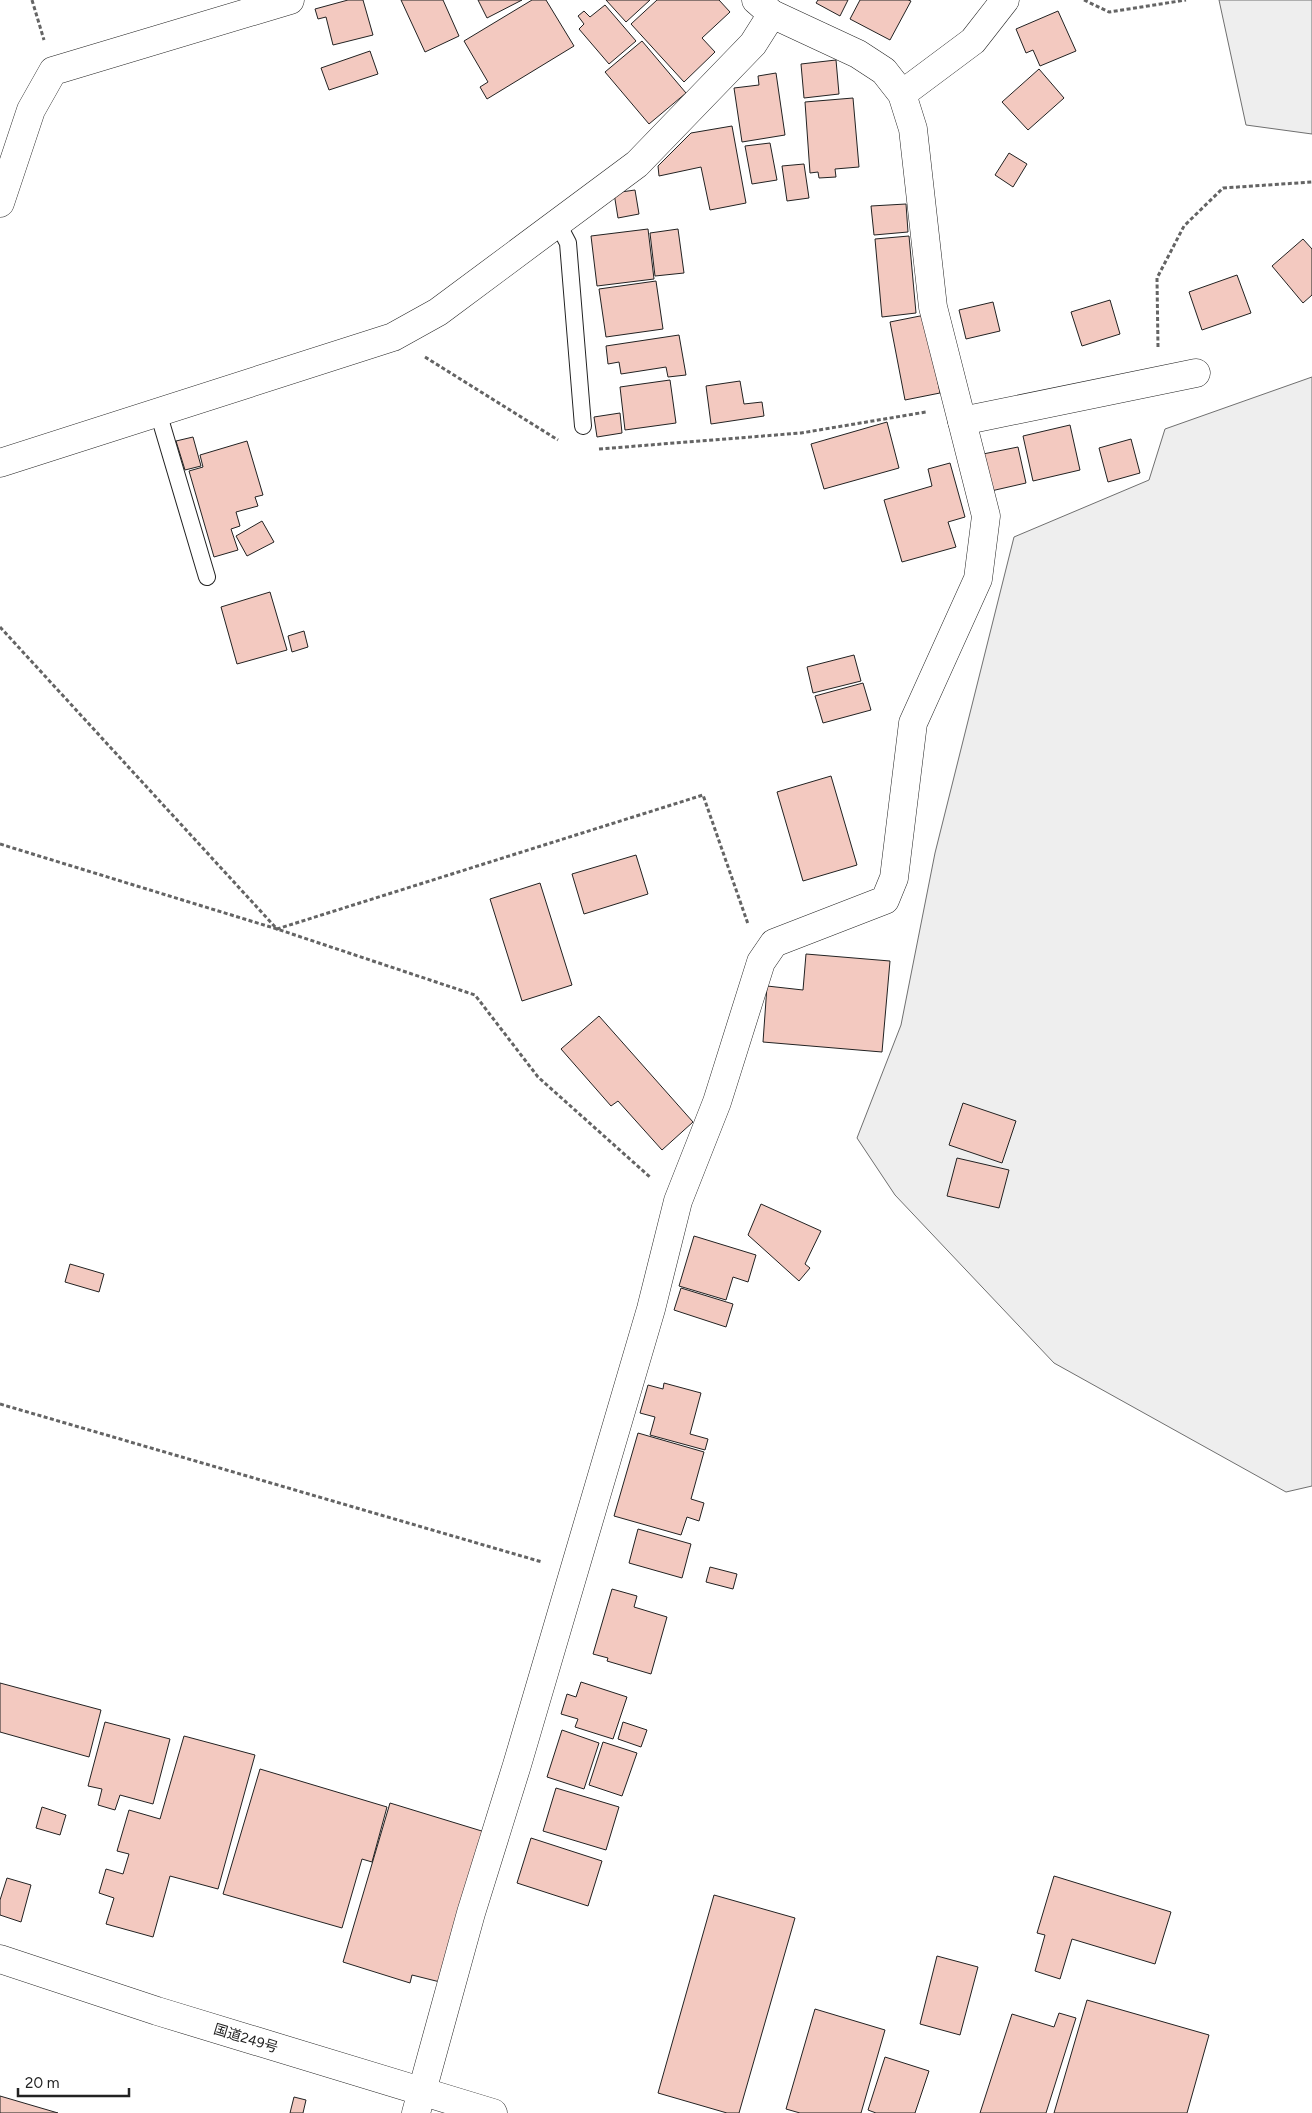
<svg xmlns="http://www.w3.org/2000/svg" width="1312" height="2113" font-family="Figtree,'Noto Sans JP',sans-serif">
	<rect width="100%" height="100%" fill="#fff"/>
	<g fill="#eee" stroke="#6f6f6f">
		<path d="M 1219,0 L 1312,0 L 1312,134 L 1246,125 Z"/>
		<path d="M 1312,377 L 1312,1486 L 1286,1492 L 1054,1363 L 895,1195 L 857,1138 L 901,1025 L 935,853 L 1014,537 L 1149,480 L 1165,429 Z"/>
	</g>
	<g fill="#f3c9c0" stroke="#222">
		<path d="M 348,0 L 363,0 L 373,35 L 333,45 L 326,17 L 318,19 L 315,9 Z"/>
		<path d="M 401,0 L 443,0 L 459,36 L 425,52 Z"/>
		<path d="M 478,0 L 522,0 L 487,18 Z"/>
		<path d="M 532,0 L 546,0 L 574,46 L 487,99 L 480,87 L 488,82 L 464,41 Z"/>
		<path d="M 606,0 L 650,0 L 626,22 Z"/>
		<path d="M 657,0 L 719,0 L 730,12 L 702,38 L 715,52 L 684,82 L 631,24 Z"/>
		<path d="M 818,0 L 848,0 L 840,16 L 816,3 Z"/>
		<path d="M 860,0 L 908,0 L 911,1 L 890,40 L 850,19 Z"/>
		<path d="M 605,5 L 636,41 L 609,64 L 579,29 L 584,24 L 578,16 L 584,11 L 590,17 Z"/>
		<path d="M 1058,11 L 1076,51 L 1040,66 L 1033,50 L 1026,53 L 1016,29 Z"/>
		<path d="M 642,41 L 686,93 L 649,124 L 605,72 Z"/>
		<path d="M 370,51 L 378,74 L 329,90 L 321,68 Z"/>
		<path d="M 836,60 L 839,94 L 804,98 L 801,64 Z"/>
		<path d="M 1039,69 L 1064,98 L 1028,130 L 1002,102 Z"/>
		<path d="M 776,73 L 785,135 L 742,142 L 734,88 L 759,85 L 758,76 Z"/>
		<path d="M 853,98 L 859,167 L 835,169 L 836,177 L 819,178 L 818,172 L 810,173 L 805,102 Z"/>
		<path d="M 732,126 L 746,203 L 710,210 L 701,167 L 659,176 L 658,166 L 691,133 Z"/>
		<path d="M 770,143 L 777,180 L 752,184 L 745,146 Z"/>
		<path d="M 1009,153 L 1027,164 L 1013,187 L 995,175 Z"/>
		<path d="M 804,164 L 809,198 L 787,201 L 782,166 Z"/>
		<path d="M 635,190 L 639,214 L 618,218 L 614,193 Z"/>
		<path d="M 906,204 L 908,232 L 874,235 L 871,206 Z"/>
		<path d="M 648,229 L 654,279 L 597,286 L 591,236 Z"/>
		<path d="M 678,229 L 684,273 L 655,276 L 650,233 Z"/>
		<path d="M 909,236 L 916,313 L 882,317 L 875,239 Z"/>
		<path d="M 1303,239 L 1312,249 L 1312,295 L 1303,303 L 1272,266 Z"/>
		<path d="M 1237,275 L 1251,313 L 1202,330 L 1189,292 Z"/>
		<path d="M 656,281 L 663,329 L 606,337 L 599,289 Z"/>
		<path d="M 1110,300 L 1120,334 L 1082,346 L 1071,312 Z"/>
		<path d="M 993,302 L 1000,331 L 966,339 L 959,310 Z"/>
		<path d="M 925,315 L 940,393 L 905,400 L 890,322 Z"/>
		<path d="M 679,335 L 686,375 L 668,377 L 666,367 L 621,374 L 619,362 L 608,364 L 606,346 Z"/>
		<path d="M 670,380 L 676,423 L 625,430 L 620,387 Z"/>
		<path d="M 740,381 L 744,404 L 762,402 L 764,416 L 711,424 L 706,386 Z"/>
		<path d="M 620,413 L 622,433 L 597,437 L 594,417 Z"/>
		<path d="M 887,422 L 899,468 L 824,489 L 811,444 Z"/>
		<path d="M 1070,425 L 1080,470 L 1033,481 L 1023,436 Z"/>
		<path d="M 193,437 L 201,466 L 185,470 L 176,441 Z"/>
		<path d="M 1131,439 L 1140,473 L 1108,482 L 1099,448 Z"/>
		<path d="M 247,441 L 263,495 L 255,497 L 258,506 L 236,512 L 240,526 L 231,529 L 238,550 L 214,557 L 189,471 L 203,467 L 200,455 Z"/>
		<path d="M 1018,447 L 1026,483 L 991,491 L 983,454 Z"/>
		<path d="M 950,463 L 965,517 L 948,522 L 956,547 L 902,562 L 884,500 L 932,486 L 928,469 Z"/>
		<path d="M 262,521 L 274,542 L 247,556 L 236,536 Z"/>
		<path d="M 270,592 L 287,650 L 237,664 L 221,607 Z"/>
		<path d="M 304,631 L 308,647 L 292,652 L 288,636 Z"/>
		<path d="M 854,655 L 861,681 L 813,693 L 807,667 Z"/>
		<path d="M 863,683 L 871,710 L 823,723 L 815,696 Z"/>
		<path d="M 831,776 L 857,865 L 803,881 L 777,792 Z"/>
		<path d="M 636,855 L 648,894 L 584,914 L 572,874 Z"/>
		<path d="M 540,883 L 572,985 L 522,1001 L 490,899 Z"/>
		<path d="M 806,954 L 890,961 L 882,1052 L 763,1042 L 767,986 L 803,990 Z"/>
		<path d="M 599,1016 L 693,1122 L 662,1150 L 618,1101 L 611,1106 L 561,1049 Z"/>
		<path d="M 963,1103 L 1016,1121 L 1002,1163 L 949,1145 Z"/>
		<path d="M 957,1158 L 1009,1170 L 999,1208 L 947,1196 Z"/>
		<path d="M 761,1204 L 821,1231 L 805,1264 L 810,1268 L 799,1281 L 748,1235 Z"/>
		<path d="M 694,1236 L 756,1255 L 748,1282 L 733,1277 L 726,1300 L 679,1286 Z"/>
		<path d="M 70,1264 L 104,1274 L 99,1292 L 65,1282 Z"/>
		<path d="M 681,1288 L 733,1304 L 726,1327 L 674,1310 Z"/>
		<path d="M 664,1383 L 701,1393 L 690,1434 L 708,1439 L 705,1450 L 650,1435 L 655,1417 L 640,1413 L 648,1385 L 663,1389 Z"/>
		<path d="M 638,1433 L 704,1452 L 691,1499 L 704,1503 L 699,1521 L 687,1517 L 681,1535 L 614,1516 Z"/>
		<path d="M 638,1529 L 691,1544 L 682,1578 L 629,1563 Z"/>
		<path d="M 710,1567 L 737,1574 L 733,1589 L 706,1582 Z"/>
		<path d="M 612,1589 L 637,1596 L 634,1607 L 667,1617 L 651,1674 L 607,1661 L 608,1658 L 593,1654 Z"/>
		<path d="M 581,1682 L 627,1697 L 613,1739 L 575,1727 L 578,1719 L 561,1714 L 567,1694 L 576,1697 Z"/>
		<path d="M 0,1683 L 101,1710 L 89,1757 L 0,1732 Z"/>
		<path d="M 105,1722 L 170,1739 L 153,1804 L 120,1795 L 115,1810 L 98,1805 L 102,1789 L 88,1786 Z"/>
		<path d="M 623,1722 L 647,1730 L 641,1747 L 618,1739 Z"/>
		<path d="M 562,1730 L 599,1743 L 584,1789 L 547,1777 Z"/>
		<path d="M 184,1736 L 255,1755 L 218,1889 L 170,1876 L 153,1937 L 106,1924 L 114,1898 L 99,1893 L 106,1869 L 123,1874 L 129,1854 L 117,1851 L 129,1810 L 160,1819 Z"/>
		<path d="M 603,1742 L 637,1753 L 622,1796 L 589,1785 Z"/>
		<path d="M 260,1769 L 387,1807 L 372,1862 L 362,1859 L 342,1928 L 223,1894 Z"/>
		<path d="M 556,1788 L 619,1807 L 606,1850 L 543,1831 Z"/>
		<path d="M 390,1803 L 485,1832 L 440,1982 L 412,1975 L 410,1983 L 343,1962 Z"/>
		<path d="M 42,1807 L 66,1815 L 60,1835 L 36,1828 Z"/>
		<path d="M 531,1838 L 602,1861 L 588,1906 L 517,1883 Z"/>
		<path d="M 1054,1876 L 1171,1912 L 1155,1964 L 1072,1939 L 1060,1979 L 1035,1971 L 1045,1935 L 1037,1933 Z"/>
		<path d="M 7,1878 L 31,1885 L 21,1922 L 0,1915 L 0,1900 Z"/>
		<path d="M 714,1895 L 795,1918 L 739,2113 L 727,2113 L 658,2093 Z"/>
		<path d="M 937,1956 L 978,1967 L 960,2035 L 920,2024 Z"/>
		<path d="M 1087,2000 L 1209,2035 L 1187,2113 L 1054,2113 Z"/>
		<path d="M 815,2009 L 885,2030 L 861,2113 L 800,2113 L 786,2109 Z"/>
		<path d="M 1059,2013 L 1076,2018 L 1046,2113 L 980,2113 L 1012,2014 L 1054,2027 Z"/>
		<path d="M 885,2057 L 929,2071 L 915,2113 L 876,2113 L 868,2110 Z"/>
		<path d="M 0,2096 L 58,2113 L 0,2113 Z"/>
		<path d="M 294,2097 L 306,2100 L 303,2113 L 290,2113 Z"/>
	</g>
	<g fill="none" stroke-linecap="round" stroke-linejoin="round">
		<g stroke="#222" stroke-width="18">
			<g id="service">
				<path d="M 557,222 L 568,243 L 583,426"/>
				<path d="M 158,412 L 207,577"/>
			</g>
		</g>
		<g stroke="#222" stroke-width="29">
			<g id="minor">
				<path d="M 902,94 L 973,41 L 1005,0"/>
				<path d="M 0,203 L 31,110 L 53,71 L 290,0"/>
				<path d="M 962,421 L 1196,373"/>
				<path d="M 0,463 L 393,337 L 438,312 L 637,164 L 753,44 L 772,14"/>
				<path d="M 416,2113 L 471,1913 L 517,1765 L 651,1309 L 678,1201 L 717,1102 L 761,962 L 774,943 L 885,900 L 894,878 L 913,723 L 978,579 L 986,516 L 933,307 L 913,129 L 902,94 L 884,71 L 858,54 L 772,14 L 756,0"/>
			</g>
		</g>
		<g stroke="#222" stroke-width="29">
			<path id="trunk" d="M 0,1959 L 157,2011 L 493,2113"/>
		</g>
		<g stroke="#646464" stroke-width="3" stroke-dasharray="4 2.5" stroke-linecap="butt">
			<path d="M 32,0 L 44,40"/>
			<path d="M 1084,0 L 1109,12 L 1186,0"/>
			<path d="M 1158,347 L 1157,278 L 1184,226 L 1223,188 L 1312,182"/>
			<path d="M 425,357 L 558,440"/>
			<path d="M 599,449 L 801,433 L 926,412"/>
			<path d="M 0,627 L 277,929 L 703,795 L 748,924"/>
			<path d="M 0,844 L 277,929 L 475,995 L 538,1077 L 651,1178"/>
			<path d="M 0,1404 L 542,1562"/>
		</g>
		<use href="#service" stroke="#fff" stroke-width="16"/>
		<use href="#minor" stroke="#fff" stroke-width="28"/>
		<use href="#trunk" stroke="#fff" stroke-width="28"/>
	</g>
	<g text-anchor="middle" stroke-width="4" stroke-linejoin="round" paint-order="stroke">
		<g font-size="14" fill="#222" stroke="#fff">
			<text transform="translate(246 2038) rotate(17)" y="5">国道249号</text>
		</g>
	</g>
	<path d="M18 2088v8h111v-8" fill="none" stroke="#222222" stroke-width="2.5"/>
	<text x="25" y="2088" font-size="15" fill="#222222" stroke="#ffffff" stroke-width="4" paint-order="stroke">20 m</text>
</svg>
